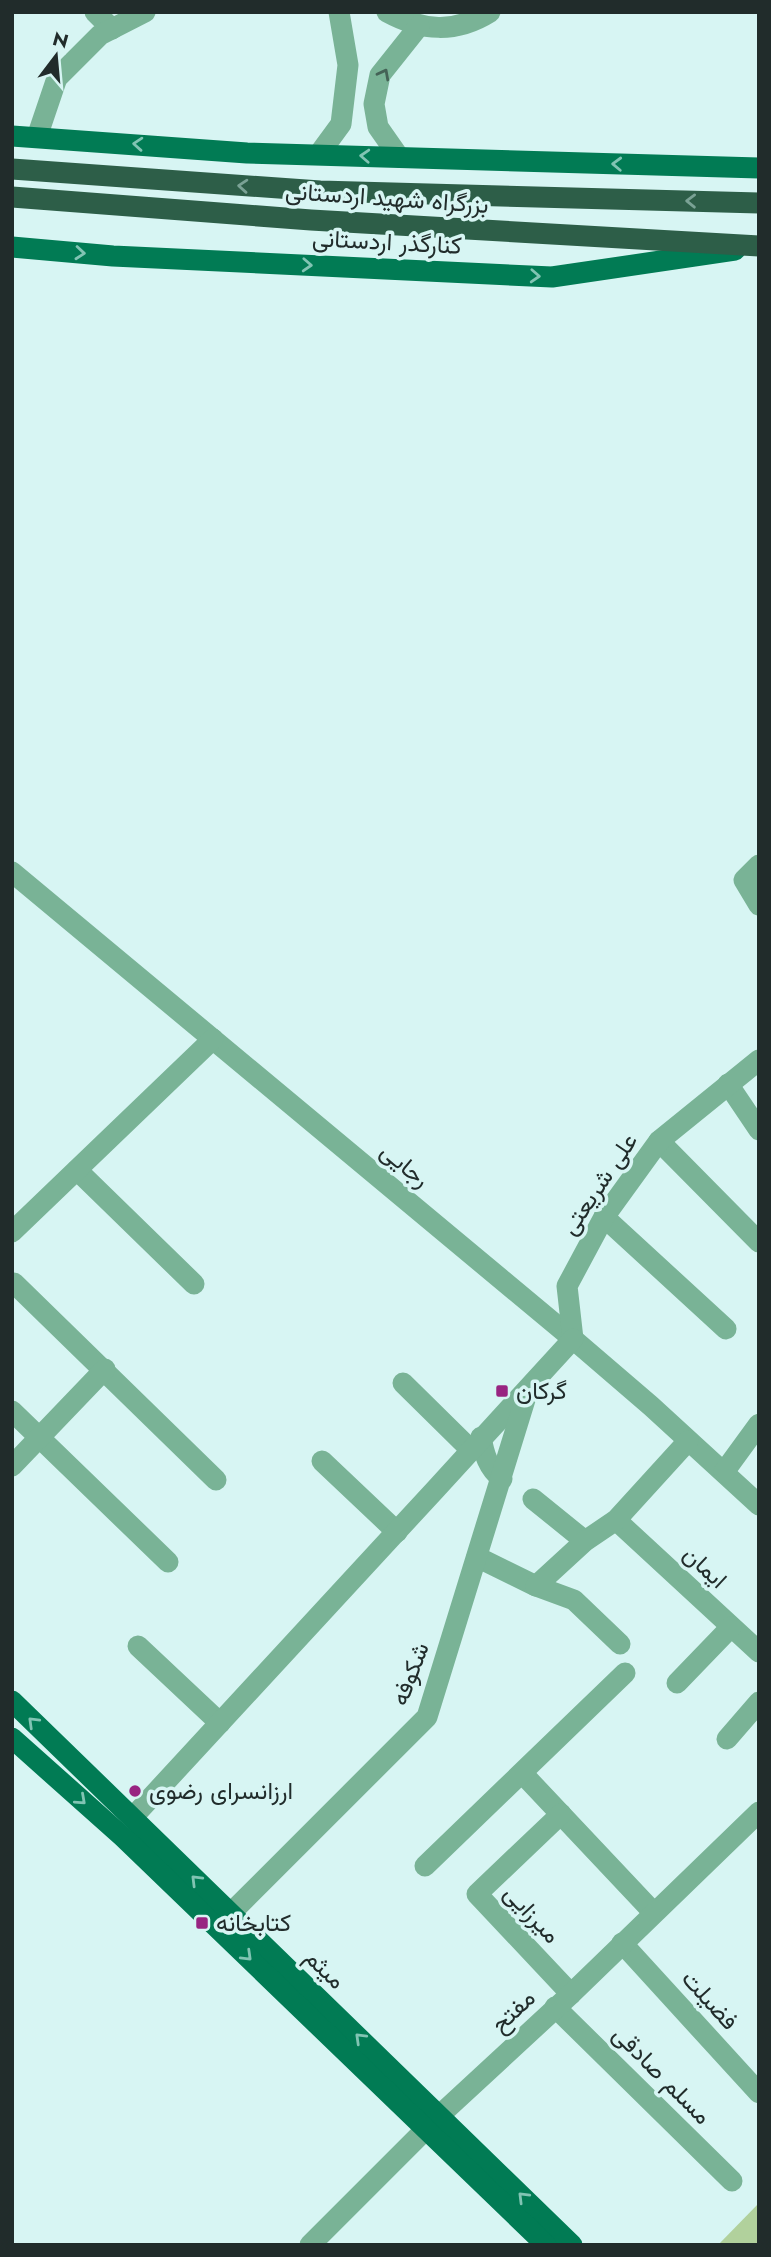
<svg xmlns="http://www.w3.org/2000/svg" width="771" height="2257" font-family="Jost,Vazirmatn,sans-serif">
	<rect width="100%" height="100%" fill="#d7f5f3"/>
	<path fill="#b1d19c" d="M 759,2203 L 759,2245 L 718,2245 Z"/>
	<g fill="none" stroke-linecap="round" stroke-linejoin="round">
		<g stroke="#79b396" stroke-width="21">
			<path d="M 95,12 L 112,29"/>
			<path d="M 387,12 C 422,31 455,34 490,12"/>
			<path d="M 37,137 L 57,78 L 100,35 L 145,12"/>
			<path d="M 319,154 L 341,124 L 348,65 L 339,12"/>
			<path d="M 399,157 L 378,127 L 374,104 L 380,75 L 419,26"/>
			<path d="M 759,865 L 744,880 L 759,905"/>
			<path d="M 12,872 L 573,1339 L 651,1406 L 759,1505"/>
			<path d="M 728,1084 L 759,1130"/>
			<path d="M 659,1141 L 759,1242"/>
			<path d="M 77,1170 L 194,1284"/>
			<path d="M 604,1217 L 726,1329"/>
			<path d="M 12,1232 L 213,1039"/>
			<path d="M 14,1283 L 216,1480"/>
			<path d="M 573,1339 L 567,1286 L 604,1217 L 659,1141 L 759,1060"/>
			<path d="M 403,1383 L 470,1449"/>
			<path d="M 12,1411 L 168,1562"/>
			<path d="M 481,1437 C 484,1454 488,1468 502,1479"/>
			<path d="M 322,1461 L 397,1532"/>
			<path d="M 12,1466 L 105,1369"/>
			<path d="M 724,1472 L 759,1424"/>
			<path d="M 533,1499 L 585,1541"/>
			<path d="M 616,1520 L 759,1652"/>
			<path d="M 477,1557 L 536,1586"/>
			<path d="M 620,1644 L 574,1600 L 536,1586 L 585,1541 L 616,1520 L 688,1441"/>
			<path d="M 138,1646 L 220,1723"/>
			<path d="M 677,1683 L 731,1627"/>
			<path d="M 727,1739 L 759,1702"/>
			<path d="M 523,1774 L 653,1912"/>
			<path d="M 561,1814 L 477,1894 L 571,1994"/>
			<path d="M 133,1817 C 280,1659 427,1499 573,1339"/>
			<path d="M 425,1866 L 625,1673"/>
			<path d="M 230,1914 L 427,1717 L 528,1390"/>
			<path d="M 622,1943 L 759,2093"/>
			<path d="M 555,2007 L 732,2181"/>
			<path d="M 310,2245 L 440,2115 L 571,1994 L 759,1812"/>
		</g>
		<g stroke="#017b54" stroke-width="21">
			<path d="M 12,136 L 247,153 L 759,168"/>
			<path d="M 12,247 L 113,256 L 552,277 L 735,250"/>
			<path d="M 12,1701 L 572,2245"/>
			<path d="M 12,1738 L 123,1837 L 546,2245"/>
		</g>
		<g stroke="#2d5e48" stroke-width="21">
			<path d="M 12,169 L 320,191 L 759,203"/>
			<path d="M 12,197 L 311,220 L 759,246"/>
		</g>
	</g>
	<defs><path id="oneway-chevron" d="M-2-3.5L2.5 0L-2 3.5" fill="none" stroke-width="1.6" stroke-linecap="round" stroke-linejoin="round" transform="scale(1.75)"/></defs>
	<use stroke="#446256" href="#oneway-chevron" transform="translate(384 74) rotate(-62)"/>
	<g stroke="#81c4b3">
		<use href="#oneway-chevron" transform="translate(138 144) rotate(-176)"/>
		<use href="#oneway-chevron" transform="translate(365 156) rotate(-177)"/>
		<use href="#oneway-chevron" transform="translate(617 164) rotate(-178)"/>
		<use href="#oneway-chevron" transform="translate(80 253) rotate(5)"/>
		<use href="#oneway-chevron" transform="translate(307 265) rotate(3)"/>
		<use href="#oneway-chevron" transform="translate(535 276) rotate(3)"/>
		<use href="#oneway-chevron" transform="translate(33 1722) rotate(-136)"/>
		<use href="#oneway-chevron" transform="translate(81 1800) rotate(42)"/>
		<use href="#oneway-chevron" transform="translate(196 1880) rotate(-135)"/>
		<use href="#oneway-chevron" transform="translate(247 1956) rotate(44)"/>
		<use href="#oneway-chevron" transform="translate(360 2038) rotate(-136)"/>
		<use href="#oneway-chevron" transform="translate(523 2197) rotate(-135)"/>
	</g>
	<g stroke="#7aa295">
		<use href="#oneway-chevron" transform="translate(243 186) rotate(-176)"/>
		<use href="#oneway-chevron" transform="translate(691 201) rotate(-179)"/>
	</g>
	<g fill="#982481" stroke="#d7f5f3" stroke-width="2.5">
		<rect x="495" y="1384" width="14" height="14" rx="3.5"/>
		<circle cx="135" cy="1791" r="7"/>
		<rect x="195" y="1916" width="14" height="14" rx="3.5"/>
	</g>
	<g text-anchor="middle" stroke-width="7" stroke-linejoin="round" paint-order="stroke">
		<g font-size="24" fill="#212c2b" stroke="#d7f5f3">
			<text transform="translate(387 198) rotate(4)" y="8">بزرگراه شهید اردستانی</text>
			<text transform="translate(387 242) rotate(3)" y="8">کنارگذر اردستانی</text>
			<text transform="translate(405 1165) rotate(40)" y="8">رجایی</text>
			<text transform="translate(599 1184) rotate(-56)" y="8">علی شریعتی</text>
			<text transform="translate(705 1567) rotate(43)" y="8">ایمان</text>
			<text transform="translate(410 1674) rotate(-69)" y="8">شکوفه</text>
			<text transform="translate(532 1914) rotate(47)" y="8">میرزایی</text>
			<text transform="translate(325 1969) rotate(44)" y="8">میثم</text>
			<text transform="translate(710 2000) rotate(48)" y="8">فضیلت</text>
			<text transform="translate(513 2011) rotate(-43)" y="8">مفتح</text>
			<text transform="translate(662 2075) rotate(45)" y="8">مسلم صادقی</text>
		</g>
		<g font-size="24" fill="#212c2b" stroke="#d7f5f3" text-anchor="start">
			<text x="516" y="1399">گرکان</text>
			<text x="149" y="1799">ارزانسرای رضوی</text>
			<text x="216" y="1931">کتابخانه</text>
		</g>
	</g>
	<rect width="771" height="2257" fill="none" stroke="#212c2b" stroke-width="28"/>
	<g transform="translate(56 56) rotate(16)" stroke="#d7f5f3" stroke-width="5" paint-order="stroke">
	<path d="M0-5L12 26L0 18L-12 26Z" fill="#212c2b"/>
	<text y="-10" font-size="19" font-weight="bold" text-anchor="middle" fill="#212c2b">N</text>
	</g>
</svg>
